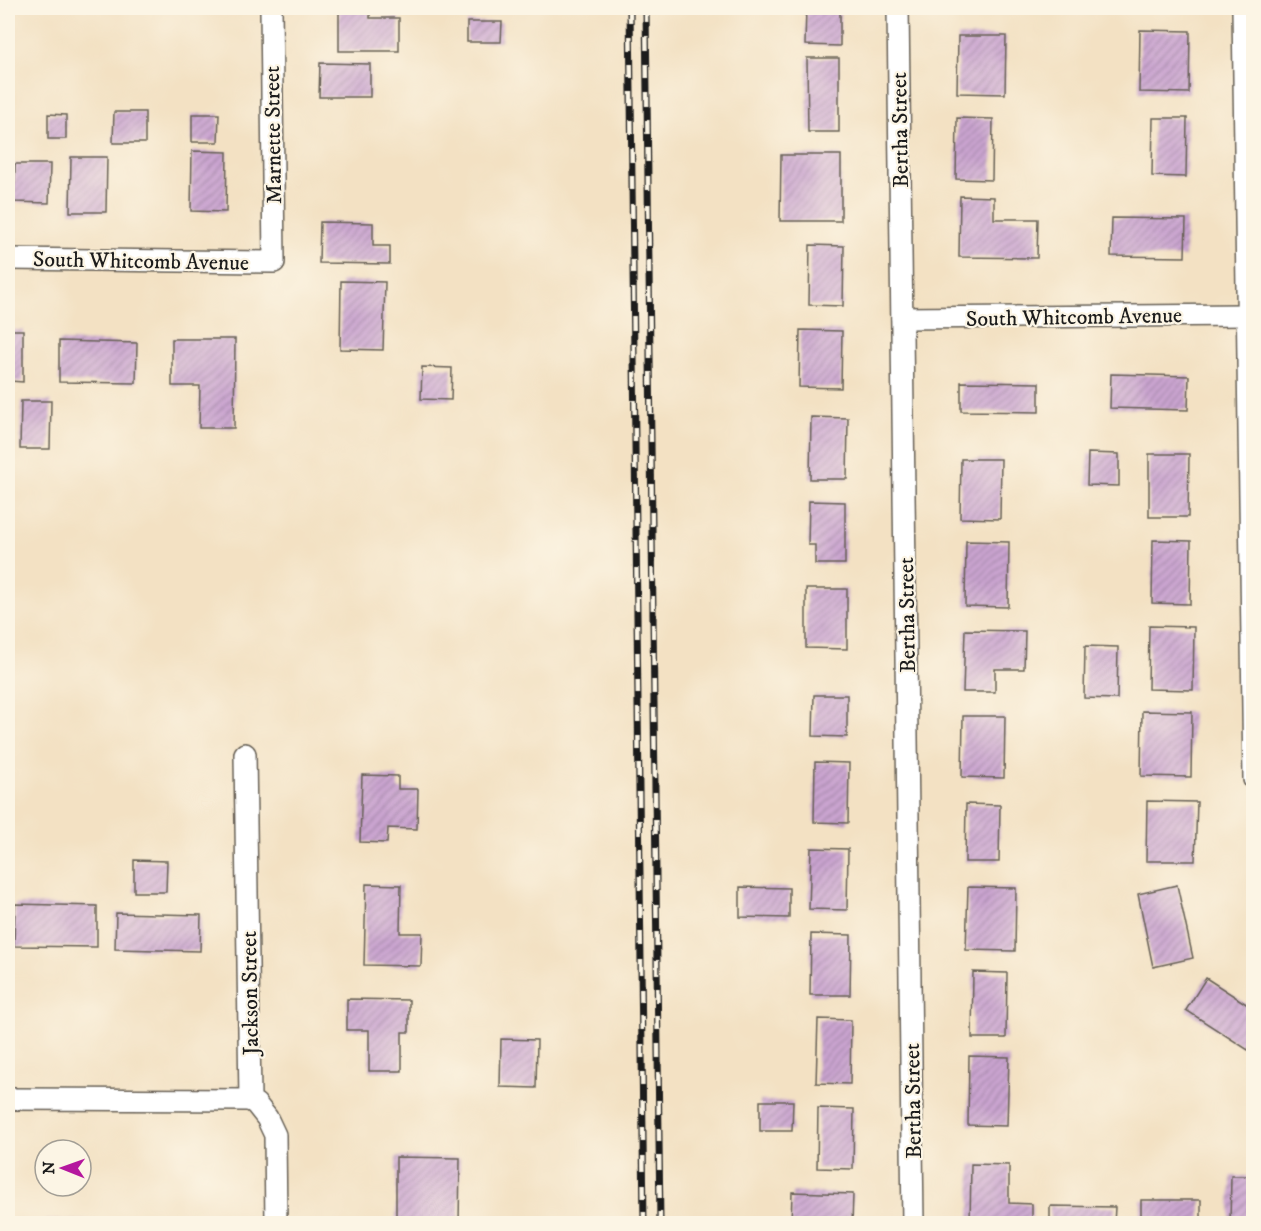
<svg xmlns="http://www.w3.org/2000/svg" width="1261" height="1231" font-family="'IM FELL DW Pica',serif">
	<defs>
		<pattern id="building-hatch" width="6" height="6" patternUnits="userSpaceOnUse" patternTransform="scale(1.5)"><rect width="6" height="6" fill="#caa4d0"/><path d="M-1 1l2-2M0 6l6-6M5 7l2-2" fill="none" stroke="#a385a8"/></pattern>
	</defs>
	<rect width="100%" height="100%" fill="#fcf5e5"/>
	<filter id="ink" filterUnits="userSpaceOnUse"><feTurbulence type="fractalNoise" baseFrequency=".0167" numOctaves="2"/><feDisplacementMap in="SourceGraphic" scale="12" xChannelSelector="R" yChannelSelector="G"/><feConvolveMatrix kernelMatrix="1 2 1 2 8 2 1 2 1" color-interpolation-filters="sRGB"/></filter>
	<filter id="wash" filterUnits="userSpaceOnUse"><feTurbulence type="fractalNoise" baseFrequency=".008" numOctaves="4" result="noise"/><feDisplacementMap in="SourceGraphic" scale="24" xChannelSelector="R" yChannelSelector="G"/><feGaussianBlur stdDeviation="1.35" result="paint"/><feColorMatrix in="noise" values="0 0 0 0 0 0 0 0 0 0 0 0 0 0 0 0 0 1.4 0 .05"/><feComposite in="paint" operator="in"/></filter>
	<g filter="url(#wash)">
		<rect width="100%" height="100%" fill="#f3e1c3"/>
		<g id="blocks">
			<g fill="url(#building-hatch)">
				<path d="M 339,8 L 370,8 L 370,18 L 399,18 L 399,51 L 339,51 Z"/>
				<path d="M 806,8 L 840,8 L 840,46 L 805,45 Z"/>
				<path d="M 467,22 L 502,22 L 501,42 L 467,42 Z"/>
				<path d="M 1140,30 L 1190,31 L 1189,93 L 1139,92 Z"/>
				<path d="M 958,36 L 1006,36 L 1005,94 L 957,93 Z"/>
				<path d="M 807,58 L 839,58 L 839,132 L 808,132 Z"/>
				<path d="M 320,63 L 370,64 L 370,97 L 319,97 Z"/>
				<path d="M 114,112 L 145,112 L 145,143 L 113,143 Z"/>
				<path d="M 48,114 L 66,115 L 66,139 L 48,139 Z"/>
				<path d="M 192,114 L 219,114 L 218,142 L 192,142 Z"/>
				<path d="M 957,118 L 993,119 L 992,180 L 956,179 Z"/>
				<path d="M 1153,118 L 1187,118 L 1186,177 L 1152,176 Z"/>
				<path d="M 192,151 L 227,152 L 226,212 L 191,211 Z"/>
				<path d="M 781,155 L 841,155 L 841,221 L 780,221 Z"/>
				<path d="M 71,157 L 107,157 L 106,212 L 70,212 Z"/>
				<path d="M 15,164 L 50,164 L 49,203 L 14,202 Z"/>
				<path d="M 960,196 L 994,197 L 994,219 L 1038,219 L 1037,258 L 959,257 Z"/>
				<path d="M 1112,218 L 1186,219 L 1185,257 L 1111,256 Z"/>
				<path d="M 320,222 L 373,223 L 373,246 L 390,246 L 390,264 L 319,263 Z"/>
				<path d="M 810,245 L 844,246 L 843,306 L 809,305 Z"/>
				<path d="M 341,281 L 385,282 L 383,350 L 340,349 Z"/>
				<path d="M 8,330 L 23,330 L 23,382 L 10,381 L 10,402 L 8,402 Z"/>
				<path d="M 800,330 L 842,331 L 841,388 L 799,387 Z"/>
				<path d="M 172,339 L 235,339 L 234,428 L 199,428 L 200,386 L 172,386 Z"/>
				<path d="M 59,341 L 137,343 L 136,383 L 59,382 Z"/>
				<path d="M 422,367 L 452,368 L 451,400 L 421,399 Z"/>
				<path d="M 1111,374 L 1189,376 L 1188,410 L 1110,408 Z"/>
				<path d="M 961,382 L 1039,383 L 1039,412 L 961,411 Z"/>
				<path d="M 21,401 L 51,401 L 50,449 L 20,449 Z"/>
				<path d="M 811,417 L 848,418 L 847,479 L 810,479 Z"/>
				<path d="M 1088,453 L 1119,454 L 1119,486 L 1087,485 Z"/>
				<path d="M 1149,454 L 1189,454 L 1188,517 L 1149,517 Z"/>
				<path d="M 961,459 L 1001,459 L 1000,519 L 960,518 Z"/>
				<path d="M 809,501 L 845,502 L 845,564 L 815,564 L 815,545 L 808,545 Z"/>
				<path d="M 1153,540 L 1191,541 L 1190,604 L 1152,603 Z"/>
				<path d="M 966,541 L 1009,542 L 1008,607 L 965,606 Z"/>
				<path d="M 806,589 L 847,589 L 847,649 L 806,648 Z"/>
				<path d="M 1149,626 L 1194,627 L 1193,690 L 1148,689 Z"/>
				<path d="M 965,630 L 1025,631 L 1024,669 L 995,669 L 995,692 L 963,692 Z"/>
				<path d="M 1085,646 L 1118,647 L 1117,699 L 1084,698 Z"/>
				<path d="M 814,695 L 847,695 L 847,737 L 813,736 Z"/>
				<path d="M 1142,711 L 1192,712 L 1191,777 L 1141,776 Z"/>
				<path d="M 963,716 L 1005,716 L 1004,778 L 962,777 Z"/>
				<path d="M 815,762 L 849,763 L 848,823 L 814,822 Z"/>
				<path d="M 362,775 L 398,776 L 398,789 L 418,789 L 417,829 L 388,828 L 387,843 L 360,842 Z"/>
				<path d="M 1147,801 L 1197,802 L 1195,861 L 1146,861 Z"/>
				<path d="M 966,804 L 1000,805 L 999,862 L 965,862 Z"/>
				<path d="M 811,848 L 848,849 L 847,910 L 809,909 Z"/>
				<path d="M 134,860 L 167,861 L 166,892 L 134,892 Z"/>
				<path d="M 366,884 L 401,885 L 400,933 L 422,933 L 421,966 L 364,965 Z"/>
				<path d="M 1177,885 L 1193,958 L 1153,967 L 1138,894 Z"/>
				<path d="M 740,887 L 789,888 L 789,918 L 740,917 Z"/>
				<path d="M 968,887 L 1016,888 L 1015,951 L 966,950 Z"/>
				<path d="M 15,904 L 97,906 L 97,947 L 14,946 Z"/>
				<path d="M 116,913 L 201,915 L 200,951 L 115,949 Z"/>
				<path d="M 811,934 L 851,935 L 850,995 L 810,995 Z"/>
				<path d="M 973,972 L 1007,973 L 1006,1038 L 972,1038 Z"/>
				<path d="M 1206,978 L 1254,1009 L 1254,1041 L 1248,1050 L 1186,1010 Z"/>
				<path d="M 347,999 L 409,1000 L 409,1032 L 402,1032 L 402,1071 L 369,1071 L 369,1030 L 347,1030 Z"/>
				<path d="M 818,1019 L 851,1020 L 850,1084 L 816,1083 Z"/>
				<path d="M 501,1039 L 537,1040 L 536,1088 L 500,1087 Z"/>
				<path d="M 969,1056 L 1009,1057 L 1007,1126 L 968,1125 Z"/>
				<path d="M 760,1101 L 793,1101 L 792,1131 L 760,1131 Z"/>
				<path d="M 818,1108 L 854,1109 L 853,1169 L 817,1168 Z"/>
				<path d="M 396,1157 L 460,1158 L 459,1224 L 396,1224 Z"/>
				<path d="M 971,1164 L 1009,1165 L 1009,1203 L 1032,1204 L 1032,1224 L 970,1224 Z"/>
				<path d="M 1231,1176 L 1254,1176 L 1254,1224 L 1230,1224 Z"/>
				<path d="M 792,1192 L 853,1194 L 852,1224 L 791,1224 Z"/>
				<rect x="1141" y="1200" width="60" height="24"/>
				<path d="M 1050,1206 L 1115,1207 L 1114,1224 L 1050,1224 Z"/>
				<path d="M 45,1220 L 105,1221 L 105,1224 L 45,1224 Z"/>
			</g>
		</g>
	</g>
	<g filter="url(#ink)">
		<use href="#blocks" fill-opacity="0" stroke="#676156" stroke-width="1.5"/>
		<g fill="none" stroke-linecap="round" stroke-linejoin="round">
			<g stroke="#676156" stroke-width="24">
				<g id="street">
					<path d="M 898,8 L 913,1224"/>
					<path d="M 1243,8 L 1254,779"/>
					<path d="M 8,259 L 274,262 L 271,8"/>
					<path d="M 902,318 L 1247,315"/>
					<path d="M 245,754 L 250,1100 L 256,1104 L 267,1118 L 275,1135 L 276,1224"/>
					<path d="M 8,1099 L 250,1100"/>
				</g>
			</g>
			<use href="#street" stroke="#fff" stroke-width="21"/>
			<g stroke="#1c1c1c" stroke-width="7">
				<g id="rail">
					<path d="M 630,8 L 644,1224"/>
					<path d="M 646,8 L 660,1224"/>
				</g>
			</g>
			<use href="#rail" stroke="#fcf5e5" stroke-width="4.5" stroke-dasharray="14" stroke-linecap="butt"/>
		</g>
	</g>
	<g text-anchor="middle" stroke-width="4.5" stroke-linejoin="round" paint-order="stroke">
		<g font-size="22" fill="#1c1c1c" stroke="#fcf5e5">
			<text transform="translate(899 130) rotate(-91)" y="8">Bertha Street</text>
			<text transform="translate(272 135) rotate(-91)" y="8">Marnette Street</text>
			<text transform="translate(141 260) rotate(1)" y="8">South Whitcomb Avenue</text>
			<text transform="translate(1074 316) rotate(-1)" y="8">South Whitcomb Avenue</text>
			<text transform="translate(906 615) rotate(-91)" y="8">Bertha Street</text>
			<text transform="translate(249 993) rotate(-91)" y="8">Jackson Street</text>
			<text transform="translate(912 1101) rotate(-91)" y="8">Bertha Street</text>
		</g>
	</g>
	<rect width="1261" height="1231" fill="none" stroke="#fcf5e5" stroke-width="30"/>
	<g transform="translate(63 1168) rotate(271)"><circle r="28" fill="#fcf5e5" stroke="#a29e95" stroke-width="1.5"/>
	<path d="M0-4.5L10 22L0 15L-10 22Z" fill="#b5179e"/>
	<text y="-9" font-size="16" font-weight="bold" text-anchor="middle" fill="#1c1c1c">N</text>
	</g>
</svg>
